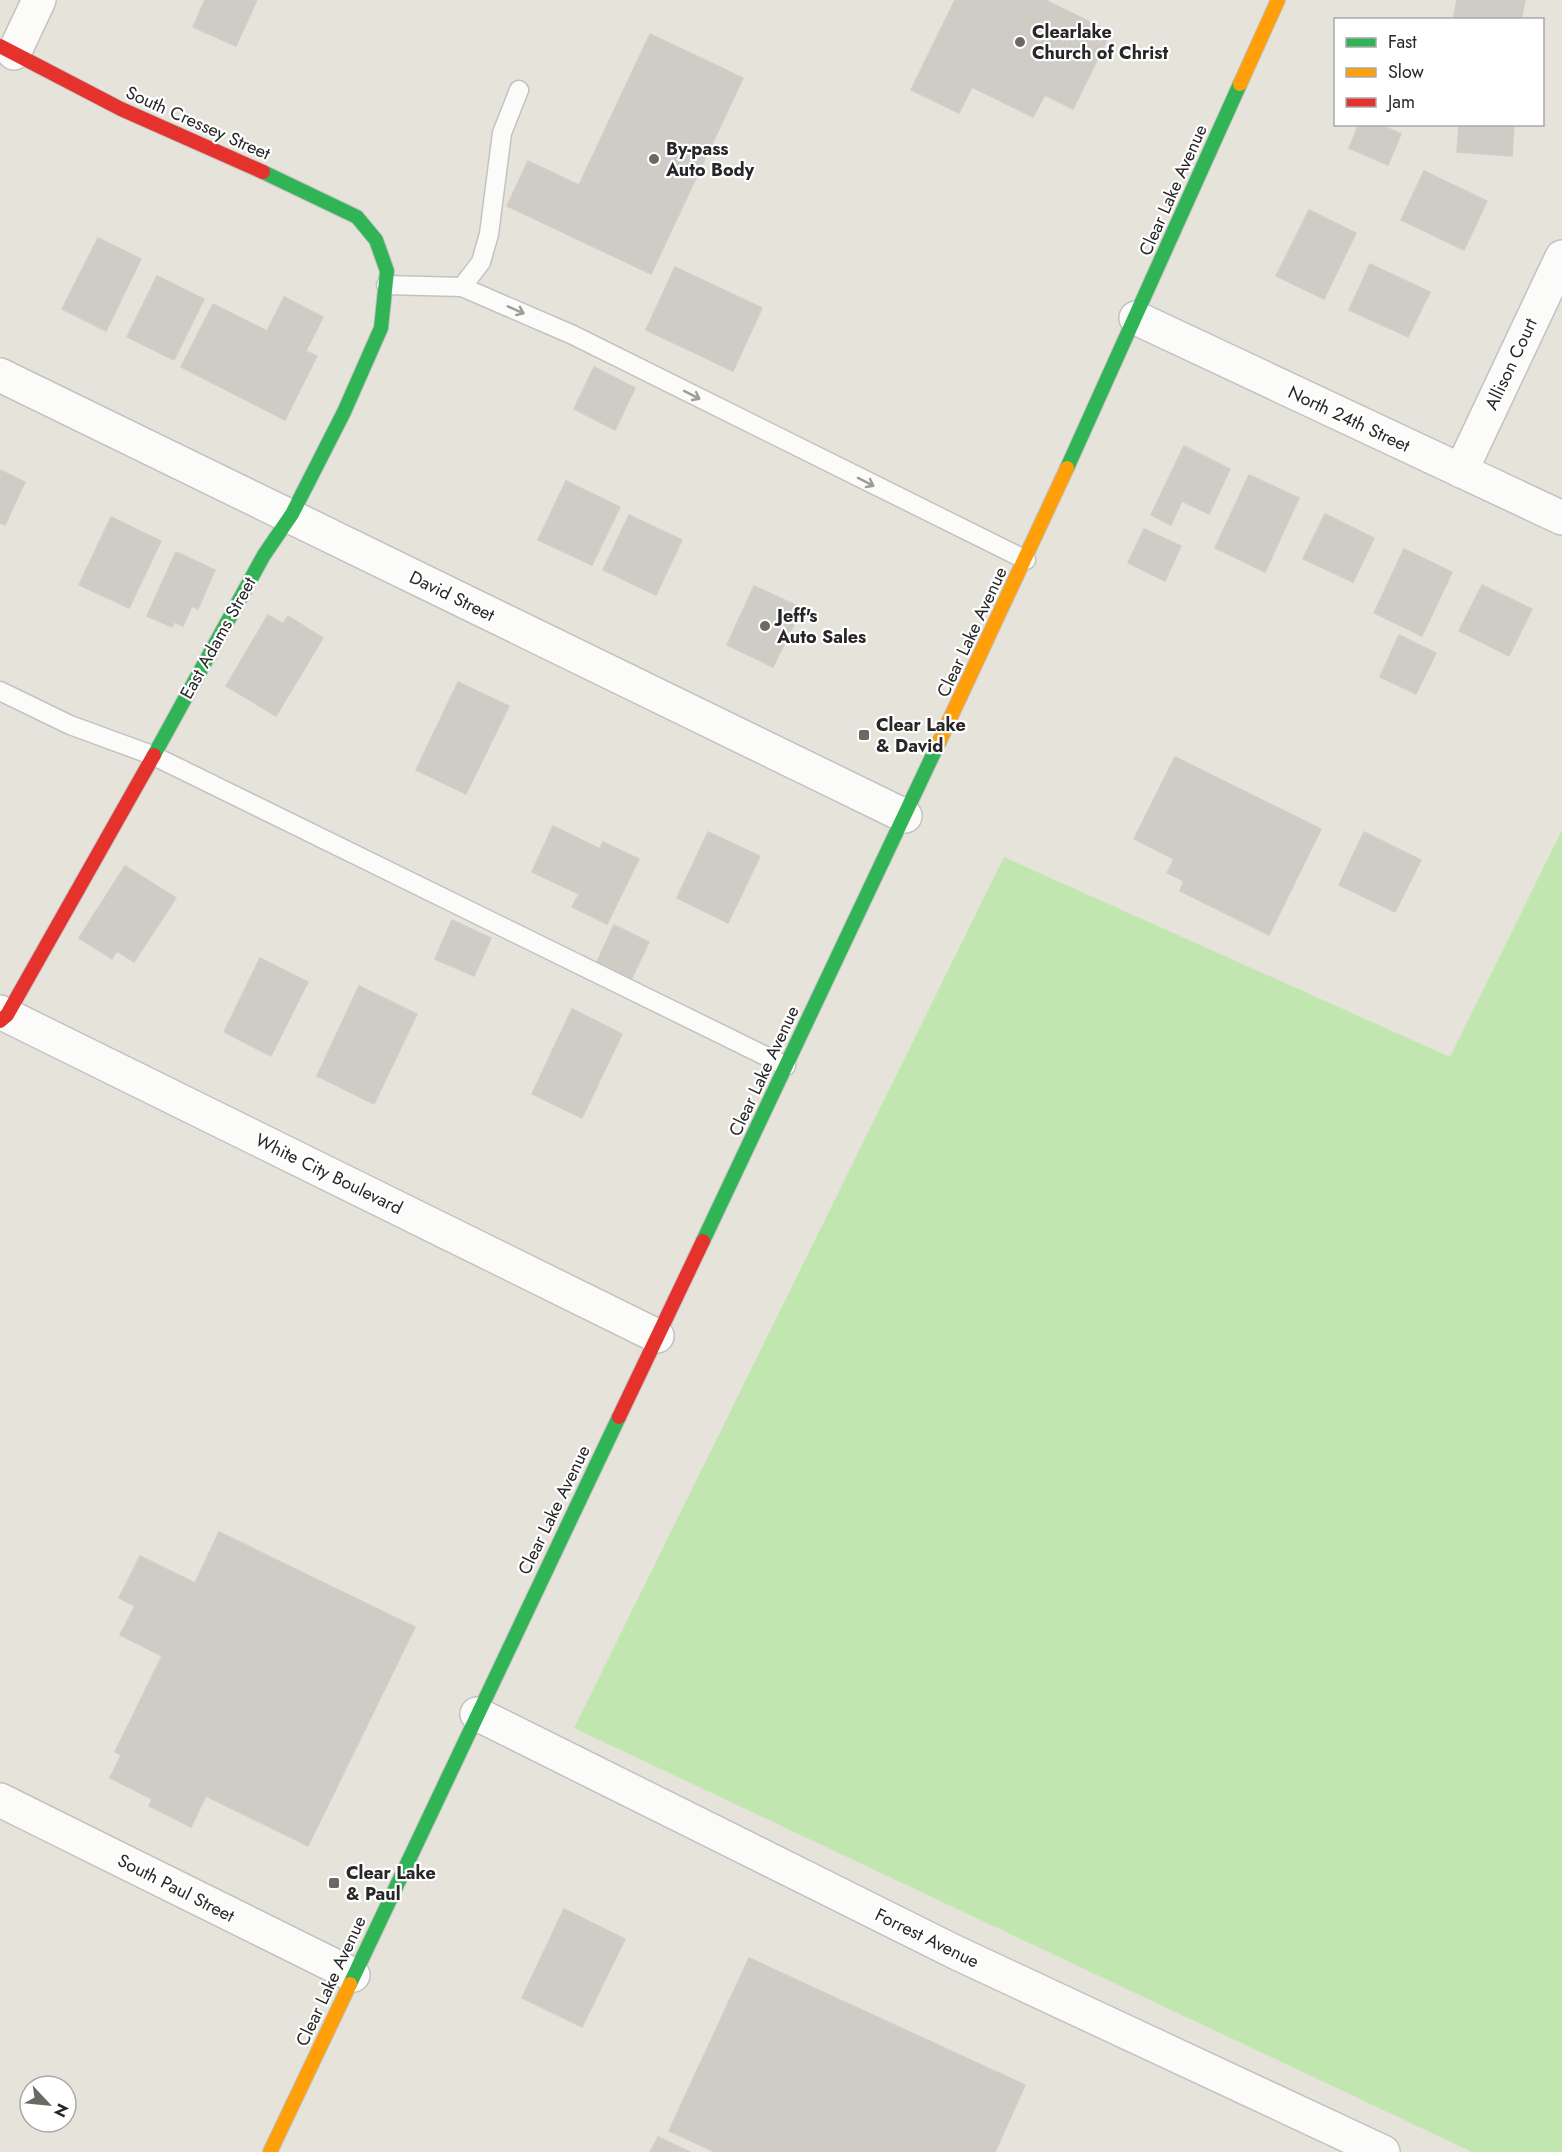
<svg xmlns="http://www.w3.org/2000/svg" width="1562" height="2152" font-family="Jost,sans-serif">
	<rect width="100%" height="100%" fill="#e6e3db"/>
	<path fill="#c1e6b0" d="M 1562,830 L 1562,2152 L 1472,2152 L 574,1728 L 1004,857 L 1450,1057 Z"/>
	<g fill="#cfccc6" stroke="#d1cec7" stroke-width="1.5">
		<path d="M 205,0 L 257,0 L 236,46 L 193,27 Z"/>
		<path d="M 955,0 L 1045,0 L 1111,32 L 1073,109 L 1045,95 L 1033,117 L 972,87 L 959,113 L 911,90 Z"/>
		<path d="M 1457,0 L 1519,0 L 1525,1 L 1521,20 L 1453,20 Z"/>
		<path d="M 650,34 L 743,78 L 651,274 L 507,206 L 528,161 L 579,185 Z"/>
		<path d="M 1359,124 L 1379,124 L 1401,134 L 1388,165 L 1349,148 Z"/>
		<path d="M 1459,124 L 1514,124 L 1512,156 L 1457,152 Z"/>
		<path d="M 1424,171 L 1487,201 L 1464,250 L 1401,220 Z"/>
		<path d="M 1309,210 L 1356,233 L 1324,299 L 1276,276 Z"/>
		<path d="M 98,238 L 141,259 L 106,331 L 62,309 Z"/>
		<path d="M 1370,264 L 1430,292 L 1408,337 L 1349,310 Z"/>
		<path d="M 675,267 L 762,308 L 733,371 L 646,330 Z"/>
		<path d="M 157,276 L 204,299 L 174,360 L 127,337 Z"/>
		<path d="M 284,297 L 323,317 L 306,351 L 317,356 L 285,420 L 181,367 L 213,304 L 267,331 Z"/>
		<path d="M 594,367 L 635,388 L 615,430 L 574,409 Z"/>
		<path d="M 1184,446 L 1230,469 L 1209,514 L 1182,501 L 1171,525 L 1151,515 Z"/>
		<path d="M 0,470 L 25,482 L 5,525 L 0,523 Z"/>
		<path d="M 1249,475 L 1299,498 L 1265,572 L 1215,548 Z"/>
		<path d="M 566,481 L 620,507 L 592,565 L 538,540 Z"/>
		<path d="M 1325,514 L 1374,538 L 1353,582 L 1303,559 Z"/>
		<path d="M 629,515 L 682,540 L 656,595 L 603,570 Z"/>
		<path d="M 111,517 L 161,541 L 129,608 L 79,585 Z"/>
		<path d="M 1144,529 L 1181,546 L 1165,581 L 1128,563 Z"/>
		<path d="M 1404,549 L 1452,572 L 1422,636 L 1374,613 Z"/>
		<path d="M 176,552 L 215,570 L 198,609 L 192,606 L 183,626 L 174,622 L 172,627 L 147,616 Z"/>
		<path d="M 1482,585 L 1532,609 L 1509,656 L 1459,631 Z"/>
		<path d="M 754,586 L 802,608 L 773,667 L 727,645 Z"/>
		<path d="M 268,615 L 283,624 L 288,616 L 323,638 L 276,716 L 226,686 Z"/>
		<path d="M 1399,635 L 1436,653 L 1416,694 L 1380,677 Z"/>
		<path d="M 458,682 L 509,706 L 466,794 L 416,770 Z"/>
		<path d="M 1175,757 L 1321,829 L 1269,935 L 1180,891 L 1184,881 L 1167,873 L 1174,859 L 1134,839 Z"/>
		<path d="M 553,826 L 600,849 L 603,842 L 639,859 L 607,924 L 572,907 L 579,894 L 532,872 Z"/>
		<path d="M 708,832 L 760,856 L 728,923 L 677,898 Z"/>
		<path d="M 1364,832 L 1421,860 L 1395,912 L 1339,885 Z"/>
		<path d="M 125,866 L 176,898 L 134,962 L 117,951 L 112,959 L 79,938 Z"/>
		<path d="M 452,920 L 491,938 L 474,976 L 435,959 Z"/>
		<path d="M 614,925 L 649,942 L 631,980 L 596,964 Z"/>
		<path d="M 260,958 L 308,982 L 271,1056 L 224,1032 Z"/>
		<path d="M 359,986 L 417,1014 L 374,1104 L 317,1076 Z"/>
		<path d="M 572,1009 L 622,1034 L 582,1118 L 532,1094 Z"/>
		<path d="M 219,1532 L 415,1627 L 308,1846 L 206,1796 L 191,1827 L 149,1806 L 152,1799 L 110,1778 L 121,1755 L 115,1752 L 162,1656 L 120,1635 L 135,1606 L 119,1598 L 140,1556 L 195,1583 Z"/>
		<path d="M 564,1909 L 625,1939 L 582,2027 L 522,1998 Z"/>
		<path d="M 749,1958 L 1025,2085 L 995,2152 L 715,2152 L 669,2131 Z"/>
		<path d="M 658,2137 L 690,2152 L 650,2152 Z"/>
	</g>
	<g fill="none" stroke-linecap="round" stroke-linejoin="round">
		<g stroke="#c2c2c2" stroke-width="21">
			<g id="lane">
				<path d="M 386,285 L 462,287 L 573,335 L 1026,560"/>
				<path d="M 462,287 L 481,262 L 489,234 L 502,133 L 519,90"/>
				<path d="M 0,691 L 70,725 L 152,755 L 786,1066"/>
			</g>
		</g>
		<g stroke="#c2c2c2" stroke-width="36">
			<g id="street">
				<path d="M 14,53 L 39,0"/>
				<path d="M 1136,318 L 1562,518"/>
				<path d="M 0,375 C 303,520 602,671 905,816"/>
				<path d="M 1461,471 L 1562,257"/>
				<path d="M 0,1012 L 657,1336"/>
				<path d="M 477,1714 L 957,1953 L 1383,2152"/>
				<path d="M 0,1800 L 353,1975"/>
			</g>
		</g>
		<g stroke="#c2c2c2" stroke-width="16">
			<g id="fast">
				<path d="M 1067,468 L 1240,84"/>
				<path d="M 154,755 L 264,555 L 292,514 L 344,412 L 381,328 L 387,271 L 376,240 L 357,217 L 263,172"/>
				<path d="M 703,1241 L 940,740"/>
				<path d="M 350,1984 L 619,1417"/>
			</g>
		</g>
		<g stroke="#c2c2c2" stroke-width="16">
			<g id="slow">
				<path d="M 1240,84 L 1278,0"/>
				<path d="M 940,740 L 1067,468"/>
				<path d="M 270,2152 L 350,1984"/>
			</g>
		</g>
		<g stroke="#c2c2c2" stroke-width="16">
			<g id="jam">
				<path d="M 0,46 L 121,109 L 263,172"/>
				<path d="M 0,1021 L 7,1015 L 154,755"/>
				<path d="M 619,1417 L 703,1241"/>
			</g>
		</g>
		<use href="#lane" stroke="#fbfbfa" stroke-width="18"/>
		<use href="#street" stroke="#fbfbfa" stroke-width="33"/>
		<use href="#fast" stroke="#30b455" stroke-width="14"/>
		<use href="#slow" stroke="#ff9f0a" stroke-width="14"/>
		<use href="#jam" stroke="#e5322d" stroke-width="14"/>
	</g>
	<defs><path id="oneway-shaft" d="M-6 0H5M1.5-3L5.5 0L1.5 3" fill="none" stroke-width="1.6" stroke-linecap="round" stroke-linejoin="round" transform="scale(1.5)"/></defs>
	<g stroke="#9c9c9b">
		<use href="#oneway-shaft" transform="translate(516 310) rotate(24)"/>
		<use href="#oneway-shaft" transform="translate(692 395) rotate(27)"/>
		<use href="#oneway-shaft" transform="translate(866 482) rotate(27)"/>
	</g>
	<g fill="#6a6966" stroke="#fff" stroke-width="2">
		<circle cx="1020" cy="42" r="6"/>
		<circle cx="654" cy="159" r="6"/>
		<circle cx="765" cy="626" r="6"/>
		<rect x="858" y="729" width="12" height="12" rx="3"/>
		<rect x="328" y="1877" width="12" height="12" rx="3"/>
	</g>
	<g text-anchor="middle" stroke-width="4.5" stroke-linejoin="round" paint-order="stroke">
		<g font-size="18" font-weight="bold" fill="#272727" stroke="#fff" text-anchor="start">
			<text x="1032" y="38">Clearlake<tspan x="1032" dy="21">Church of Christ</tspan></text>
			<text x="666" y="155">By-pass<tspan x="666" dy="21">Auto Body</tspan></text>
			<text x="777" y="622">Jeff's<tspan x="777" dy="21">Auto Sales</tspan></text>
			<text x="876" y="731">Clear Lake<tspan x="876" dy="21">&amp; David</tspan></text>
			<text x="346" y="1879">Clear Lake<tspan x="346" dy="21">&amp; Paul</tspan></text>
		</g>
		<g font-size="18" fill="#272727" stroke="#fff">
			<text transform="translate(198 123) rotate(24)" y="6">South Cressey Street</text>
			<text transform="translate(1173 190) rotate(-66)" y="6">Clear Lake Avenue</text>
			<text transform="translate(1511 364) rotate(-65)" y="6">Allison Court</text>
			<text transform="translate(1349 419) rotate(25)" y="6">North 24th Street</text>
			<text transform="translate(452 596) rotate(26)" y="6">David Street</text>
			<text transform="translate(972 632) rotate(-65)" y="6">Clear Lake Avenue</text>
			<text transform="translate(218 638) rotate(-61)" y="6">East Adams Street</text>
			<text transform="translate(764 1071) rotate(-65)" y="6">Clear Lake Avenue</text>
			<text transform="translate(329 1174) rotate(26)" y="6">White City Boulevard</text>
			<text transform="translate(554 1510) rotate(-64)" y="6">Clear Lake Avenue</text>
			<text transform="translate(176 1888) rotate(27)" y="6">South Paul Street</text>
			<text transform="translate(927 1938) rotate(26)" y="6">Forrest Avenue</text>
			<text transform="translate(331 1981) rotate(-65)" y="6">Clear Lake Avenue</text>
		</g>
	</g>
	<rect x="1334" y="18" width="210" height="108" fill="#ffffff" stroke="#a9a9a9" stroke-width="1.5"/>
	<rect x="1346" y="38" width="30" height="9" fill="#30b455" stroke="#a9a9a9" stroke-width="1.5"/>
	<text x="1388" y="48" font-size="18" fill="#272727">Fast</text>
	<rect x="1346" y="68" width="30" height="9" fill="#ff9f0a" stroke="#a9a9a9" stroke-width="1.5"/>
	<text x="1388" y="78" font-size="18" fill="#272727">Slow</text>
	<rect x="1346" y="98" width="30" height="9" fill="#e5322d" stroke="#a9a9a9" stroke-width="1.5"/>
	<text x="1388" y="108" font-size="18" fill="#272727">Jam</text>
	<g transform="translate(48 2104) rotate(116)"><circle r="28" fill="#ffffff" stroke="#a9a9a9" stroke-width="1.5"/>
	<path d="M0-4.5L10 22L0 15L-10 22Z" fill="#6a6966"/>
	<text y="-9" font-size="16" font-weight="bold" text-anchor="middle" fill="#272727">N</text>
	</g>
</svg>
